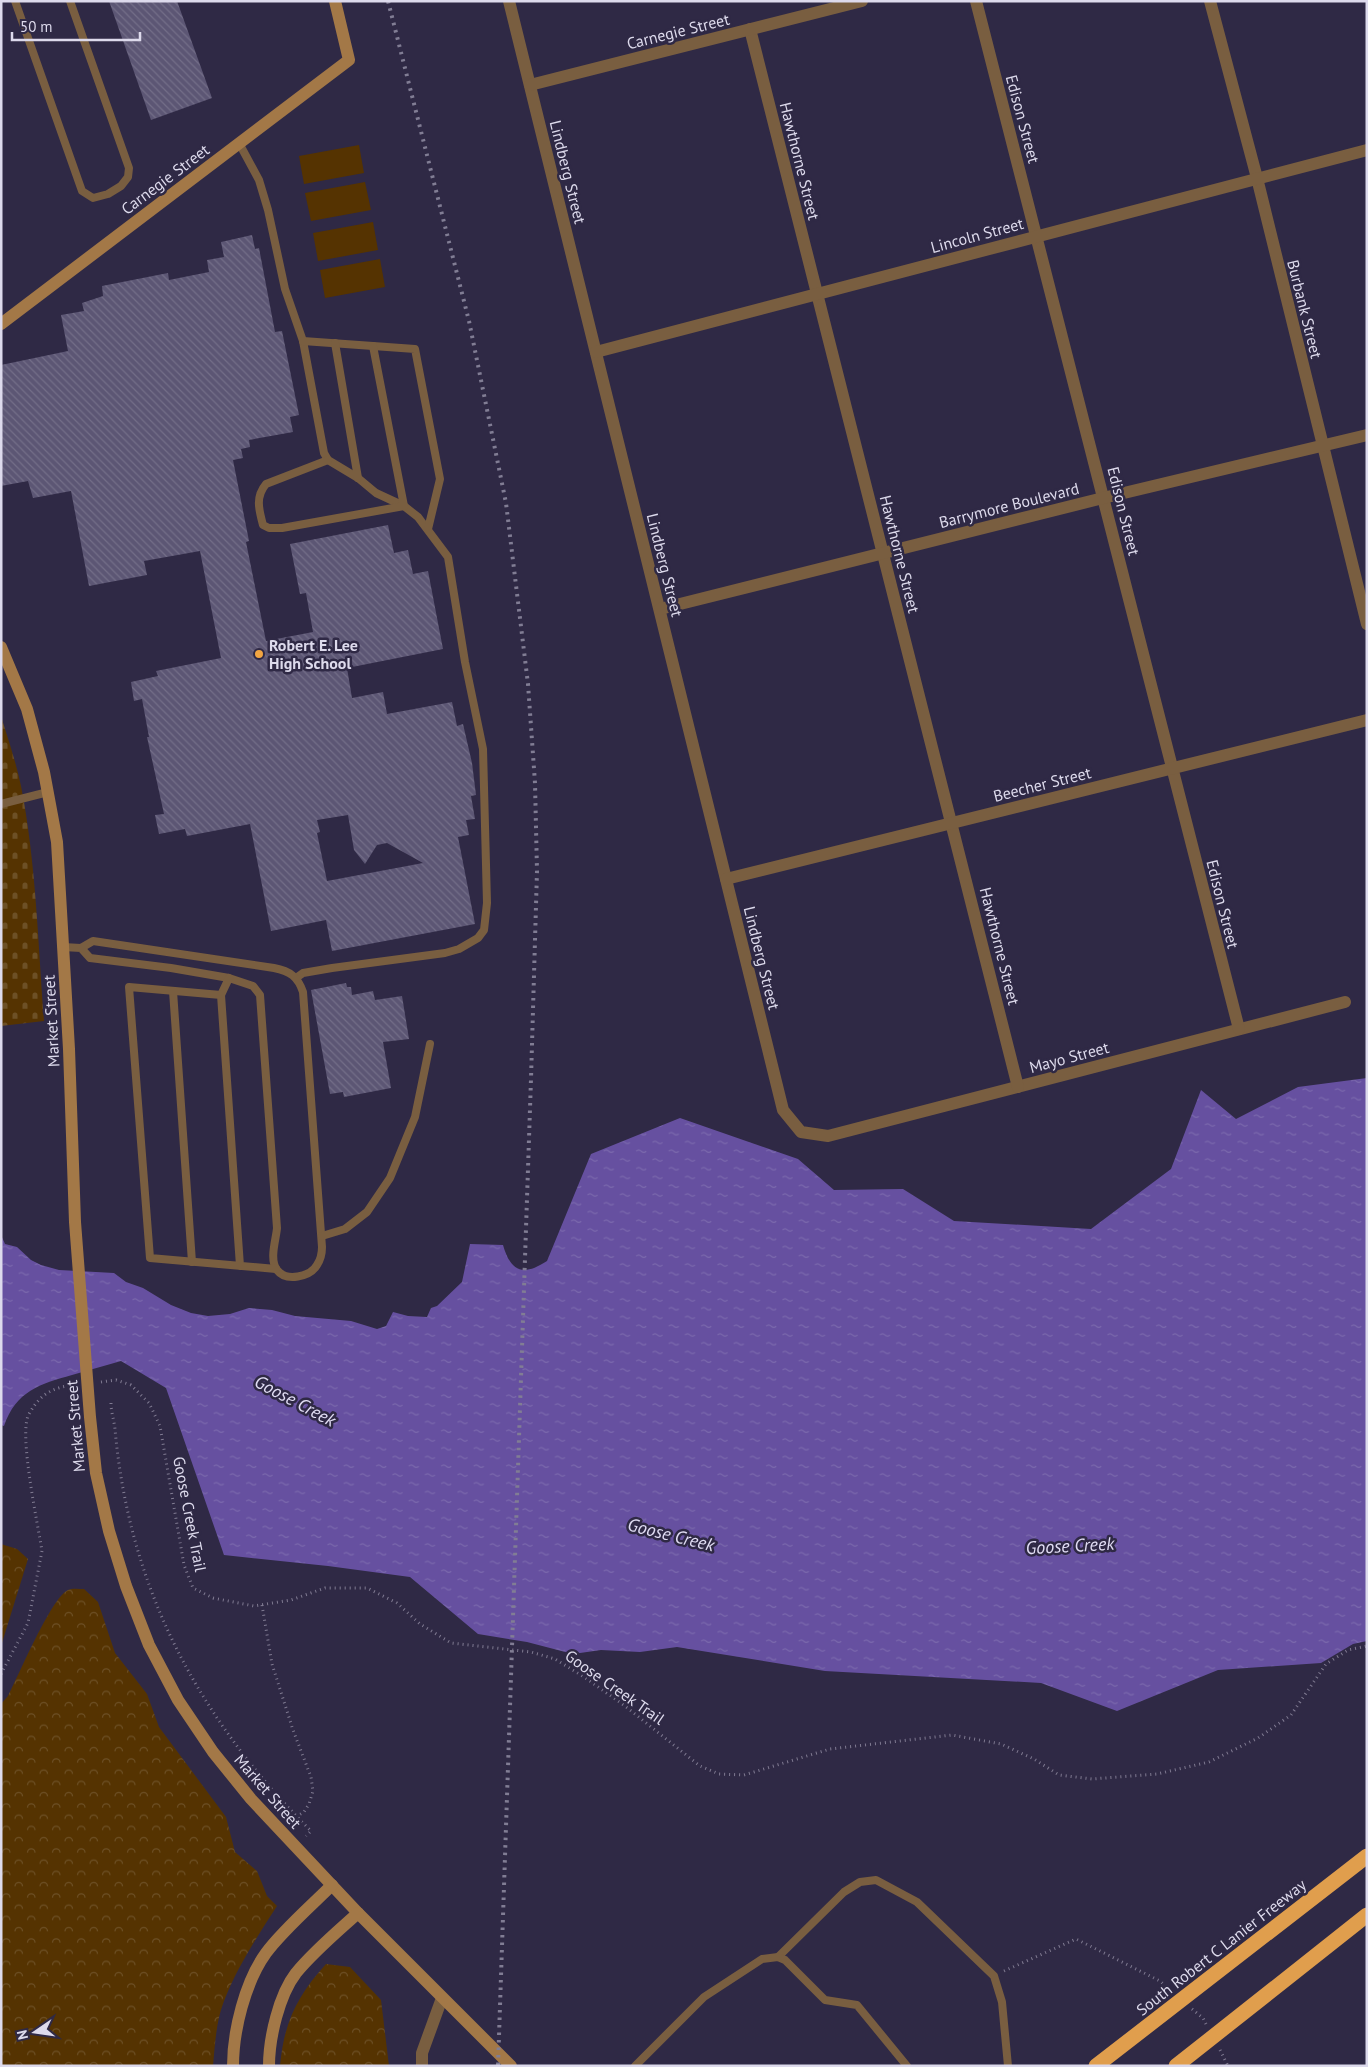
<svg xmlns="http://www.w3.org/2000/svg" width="1368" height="2067" font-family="'PT Sans',sans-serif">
	<defs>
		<pattern id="forest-crowns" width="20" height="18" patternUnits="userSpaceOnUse" patternTransform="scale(1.25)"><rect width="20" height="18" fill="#553301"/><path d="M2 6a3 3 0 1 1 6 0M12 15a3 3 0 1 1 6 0" fill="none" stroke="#6d5026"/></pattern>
		<pattern id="cemetery-stones" width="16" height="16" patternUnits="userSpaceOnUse" patternTransform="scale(1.25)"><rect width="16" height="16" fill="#553301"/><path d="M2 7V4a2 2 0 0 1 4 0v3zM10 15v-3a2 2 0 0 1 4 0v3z" fill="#6d5026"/></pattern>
		<pattern id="water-ripples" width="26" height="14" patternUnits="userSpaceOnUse" patternTransform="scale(1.25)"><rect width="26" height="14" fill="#6650a0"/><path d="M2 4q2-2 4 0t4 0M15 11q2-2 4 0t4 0" fill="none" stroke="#7b69ad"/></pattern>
		<pattern id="building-back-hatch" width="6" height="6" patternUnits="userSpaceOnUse" patternTransform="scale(1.25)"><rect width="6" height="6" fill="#5c5674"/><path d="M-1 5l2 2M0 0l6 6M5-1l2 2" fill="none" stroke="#736e88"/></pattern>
	</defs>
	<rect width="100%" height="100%" fill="#2f2945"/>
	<g fill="url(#forest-crowns)">
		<path d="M 1,1544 L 17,1549 L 28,1559 L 1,1646 Z"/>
		<path d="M 84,1589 L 98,1602 L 115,1653 L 147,1694 L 159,1727 L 226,1817 L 235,1852 L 257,1871 L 267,1896 L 277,1906 C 257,1937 237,1967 224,2001 C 216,2021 215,2045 213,2066 L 1,2066 L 1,1704 L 8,1696 C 19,1675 51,1598 68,1590 C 72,1588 79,1589 84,1589 Z"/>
		<path d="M 326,1964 L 350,1967 L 381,2000 L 389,2066 L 280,2066 C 284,2022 297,1996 326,1964 Z"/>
	</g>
	<path fill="url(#cemetery-stones)" d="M 1,716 C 8,739 16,762 21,786 C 36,862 38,943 44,1021 L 1,1026 Z"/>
	<g fill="#553301">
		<path d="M 359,145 L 364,173 L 304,184 L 299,156 Z"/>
		<path d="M 365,182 L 371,210 L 311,221 L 305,193 Z"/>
		<path d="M 373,222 L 378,250 L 318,261 L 313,233 Z"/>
		<path d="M 380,259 L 385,287 L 325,298 L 320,270 Z"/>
	</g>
	<path fill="url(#water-ripples)" d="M 1367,1078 L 1367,1641 L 1353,1644 L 1321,1663 L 1218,1670 L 1117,1711 L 1041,1683 L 825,1671 L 677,1647 L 640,1652 L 601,1650 L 573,1654 L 527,1642 L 478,1634 L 410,1577 L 328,1566 L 224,1555 L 166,1388 L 121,1361 C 105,1366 88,1370 72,1375 C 40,1384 16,1391 4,1426 L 1,1425 L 1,1235 L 5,1244 L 17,1247 L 31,1260 L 41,1265 L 59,1270 L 114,1273 L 126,1282 L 143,1288 L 171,1305 L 191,1313 L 208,1316 L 230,1314 L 249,1308 L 272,1310 L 295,1316 L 351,1321 L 377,1329 L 386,1326 L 393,1312 L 408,1316 L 427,1317 L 431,1308 L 437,1306 L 462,1282 L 470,1244 L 503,1245 C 511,1273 524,1276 547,1261 L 591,1154 L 680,1118 L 798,1159 L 834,1190 L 903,1189 L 954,1221 L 1091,1229 L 1171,1169 L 1201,1090 L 1236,1119 L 1298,1087 Z"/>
	<g fill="url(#building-back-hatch)" fill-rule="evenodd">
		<path d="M 109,1 L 177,1 L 212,98 L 151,120 Z"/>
		<path d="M 252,235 L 255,249 L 259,248 L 275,332 L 282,331 L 299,415 L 290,417 L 293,432 L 249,440 L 250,447 L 241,449 L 243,458 L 233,460 L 249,541 L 246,542 L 266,641 L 313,632 L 306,593 L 300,594 L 290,544 L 388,525 L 394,553 L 408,550 L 413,574 L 428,571 L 443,649 L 347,668 L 352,698 L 383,692 L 387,714 L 452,702 L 457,726 L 463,724 L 472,763 L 476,795 L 471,796 L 475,819 L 466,820 L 469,835 L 458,837 L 475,924 L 332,951 L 326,920 L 271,931 L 250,824 L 187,836 L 185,829 L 159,834 L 155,815 L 164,814 L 147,737 L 149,737 L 142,699 L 134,701 L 131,682 L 158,676 L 156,671 L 221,658 L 200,551 L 144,561 L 147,575 L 89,586 L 71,491 L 33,498 L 28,481 L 1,486 L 1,365 L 68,351 L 61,315 L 84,311 L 82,303 L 103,296 L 102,286 L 168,273 L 169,280 L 209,272 L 207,260 L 224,257 L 221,242 ZM 348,815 L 354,850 L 365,864 L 377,845 L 387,843 L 423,863 L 327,881 L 317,833 L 320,832 L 317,820 Z"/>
		<path d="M 346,983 L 347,987 L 351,987 L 352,995 L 373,991 L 375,1000 L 402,996 L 409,1039 L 383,1042 L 391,1088 L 344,1097 L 343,1092 L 330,1094 L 311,990 Z"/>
	</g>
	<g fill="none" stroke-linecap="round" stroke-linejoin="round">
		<g stroke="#807b92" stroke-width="3" stroke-dasharray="1 4" stroke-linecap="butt">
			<path d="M 101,1382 L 116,1380 L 131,1385 L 149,1403 L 160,1426 L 184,1565 L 193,1588 L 213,1598 L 254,1606 L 291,1600 L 325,1588 L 367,1588 L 397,1603 L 420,1624 L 451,1643 L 531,1652 L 555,1659 L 584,1677 L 625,1706 L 700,1766 L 719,1774 L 744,1775 L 830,1749 L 952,1735 L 1001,1744 L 1034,1759 L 1059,1775 L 1092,1779 L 1157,1774 L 1209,1762 L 1258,1738 L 1291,1715 L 1326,1664 L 1348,1650 L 1367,1646"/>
			<path d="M 111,1403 C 111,1412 114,1420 115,1429 C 129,1588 198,1718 311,1831 L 306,1836"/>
			<path d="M 262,1605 L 272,1664 L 293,1730 L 311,1777 L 313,1791 L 309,1804 L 304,1812 L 297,1816"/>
			<path d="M 1,1674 L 28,1623 L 42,1551 C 38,1525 18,1432 29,1414 C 40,1394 53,1387 75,1385"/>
			<path d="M 1004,1971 L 1076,1939 L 1160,1981 L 1170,1990"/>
			<path d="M 1192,2009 L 1203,2018 L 1206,2024"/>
			<path d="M 1220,2050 L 1228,2066"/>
		</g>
		<g stroke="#795e40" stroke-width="8">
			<path d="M 15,1 L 82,191 L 93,198 L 108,194 L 121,186 L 128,177 L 129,168 L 70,1"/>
			<path d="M 239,143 L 259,180 L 268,210 L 285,289 L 303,341 L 324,453 L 328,460 L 358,478 L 376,493 L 404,506 L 418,517 L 448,557 L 465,662 L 483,749 L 487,903 L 484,930 L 478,938 L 459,949 L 445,953 L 332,968 L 303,973 L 296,978"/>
			<path d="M 303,341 L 415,349 L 440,479 L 428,529"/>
			<path d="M 335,343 L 358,478"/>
			<path d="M 328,460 L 266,484 C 255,497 259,510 263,525 L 269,528 L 282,528 L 404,506 L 373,346"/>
			<path d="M 1,804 L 48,792"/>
			<path d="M 63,947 L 81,948 L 93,941 L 274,968 C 290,971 298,977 303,992 L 322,1247 C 322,1253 321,1259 317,1265 C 310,1277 286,1282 277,1270 C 269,1259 276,1240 277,1228 L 260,995 L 253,986 L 229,978 L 171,968 L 90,958 L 81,948"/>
			<path d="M 173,991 L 192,1262"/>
			<path d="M 221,995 L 229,978"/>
			<path d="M 322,1236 L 345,1229 L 367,1212 L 390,1178 L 415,1117 L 430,1044"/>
			<path d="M 240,1266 L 221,995 L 129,987 L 150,1258 L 276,1269"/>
			<path d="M 778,1957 L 844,1892 L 860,1882 L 876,1880 L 917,1902 L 994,1976 L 1002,2002 L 1008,2066"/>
			<path d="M 635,2066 L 704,1997 L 762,1959 L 778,1957 L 785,1960 L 825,2000 L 857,2005 L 907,2066"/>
		</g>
		<g stroke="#795e40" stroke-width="12">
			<path d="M 509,1 L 783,1110 L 801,1132 L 828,1136 L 1345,1002"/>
			<path d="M 976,1 L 1239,1029"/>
			<path d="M 1210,1 L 1257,178 L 1367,624"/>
			<path d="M 750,29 L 1018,1087"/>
			<path d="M 530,85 L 862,1"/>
			<path d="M 596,352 L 1367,150"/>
			<path d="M 660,609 L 1103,498 L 1367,435"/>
			<path d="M 726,879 L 1367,720"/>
			<path d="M 422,2066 L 422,2053 L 442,1998"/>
		</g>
		<g stroke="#a37847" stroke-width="12">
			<path d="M 1,324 L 349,60 L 335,1"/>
			<path d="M 1,647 L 27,709 L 44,772 L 57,842 L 69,1049 L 75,1222 L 90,1417 L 96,1473 L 109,1531 L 126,1586 L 149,1645 L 178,1700 L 213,1752 L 251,1799 L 358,1913 L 511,2066"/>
			<path d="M 233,2066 C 233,2031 245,1982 266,1953 C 282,1931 312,1905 332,1885"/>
			<path d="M 269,2066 C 269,2038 279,1995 296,1973 C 314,1951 337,1932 358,1913"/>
		</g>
		<g stroke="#e09e4d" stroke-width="15">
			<path d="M 1096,2066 L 1367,1856"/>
			<path d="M 1176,2066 L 1367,1915"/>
		</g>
		<path stroke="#817d94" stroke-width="4" stroke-dasharray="2.5 5" stroke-linecap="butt" d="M 388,1 L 469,321 L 506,503 L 528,684 L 535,783 L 537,871 L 531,1079 L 498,2066"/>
	</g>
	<circle fill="#f2a542" stroke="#2f2945" stroke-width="2" cx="259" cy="654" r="5"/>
	<g text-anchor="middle" stroke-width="5" stroke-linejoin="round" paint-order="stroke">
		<g font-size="16" fill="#dddaec" stroke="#2f2945">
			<text transform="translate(678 31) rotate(-14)" y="6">Carnegie Street</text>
			<text transform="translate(1023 119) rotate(75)" y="6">Edison Street</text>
			<text transform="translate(800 161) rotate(76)" y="6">Hawthorne Street</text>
			<text transform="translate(568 172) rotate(76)" y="6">Lindberg Street</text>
			<text transform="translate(165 179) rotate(-37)" y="6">Carnegie Street</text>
			<text transform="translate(977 235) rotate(-15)" y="6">Lincoln Street</text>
			<text transform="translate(1305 309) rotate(76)" y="6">Burbank Street</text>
			<text transform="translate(1009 505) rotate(-14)" y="6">Barrymore Boulevard</text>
			<text transform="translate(1124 511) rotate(76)" y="6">Edison Street</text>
			<text transform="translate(900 554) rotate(76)" y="6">Hawthorne Street</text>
			<text transform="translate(665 565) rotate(76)" y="6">Lindberg Street</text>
			<text transform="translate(1042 784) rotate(-14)" y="6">Beecher Street</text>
			<text transform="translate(1223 904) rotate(76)" y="6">Edison Street</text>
			<text transform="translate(1000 946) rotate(76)" y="6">Hawthorne Street</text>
			<text transform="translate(762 958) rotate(76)" y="6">Lindberg Street</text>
			<text transform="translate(51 1021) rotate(-93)" y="6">Market Street</text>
			<text transform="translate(1069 1057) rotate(-15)" y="6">Mayo Street</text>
			<text transform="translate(75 1426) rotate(-95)" y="6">Market Street</text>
			<text transform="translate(190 1514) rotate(79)" y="6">Goose Creek Trail</text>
			<text transform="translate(615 1687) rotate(35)" y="6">Goose Creek Trail</text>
			<text transform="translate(268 1791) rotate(49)" y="6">Market Street</text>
			<text transform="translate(1221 1947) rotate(-38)" y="6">South Robert C Lanier Freeway</text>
		</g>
		<g font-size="16" font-weight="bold" fill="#dddaec" stroke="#2f2945" text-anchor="start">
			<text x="269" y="651">Robert E. Lee<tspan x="269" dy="18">High School</tspan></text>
		</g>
		<g font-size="18" font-style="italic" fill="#e1ddf4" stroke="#2f2945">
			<text transform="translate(295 1401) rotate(28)" y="6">Goose Creek</text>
			<text transform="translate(671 1535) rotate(14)" y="6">Goose Creek</text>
			<text transform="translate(1070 1546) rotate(-3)" y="6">Goose Creek</text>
		</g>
	</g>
	<rect width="1368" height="2067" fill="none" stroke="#dddaec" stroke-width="5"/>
	<g transform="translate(35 2032) rotate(257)" stroke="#2f2945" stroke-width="4" paint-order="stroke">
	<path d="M0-4L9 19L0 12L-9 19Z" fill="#dddaec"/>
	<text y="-8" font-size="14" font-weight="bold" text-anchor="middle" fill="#dddaec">N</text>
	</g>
	<path d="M12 32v8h128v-8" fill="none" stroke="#dddaec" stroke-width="2.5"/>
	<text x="20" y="32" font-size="15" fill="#dddaec" stroke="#2f2945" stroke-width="4" paint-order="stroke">50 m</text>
</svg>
